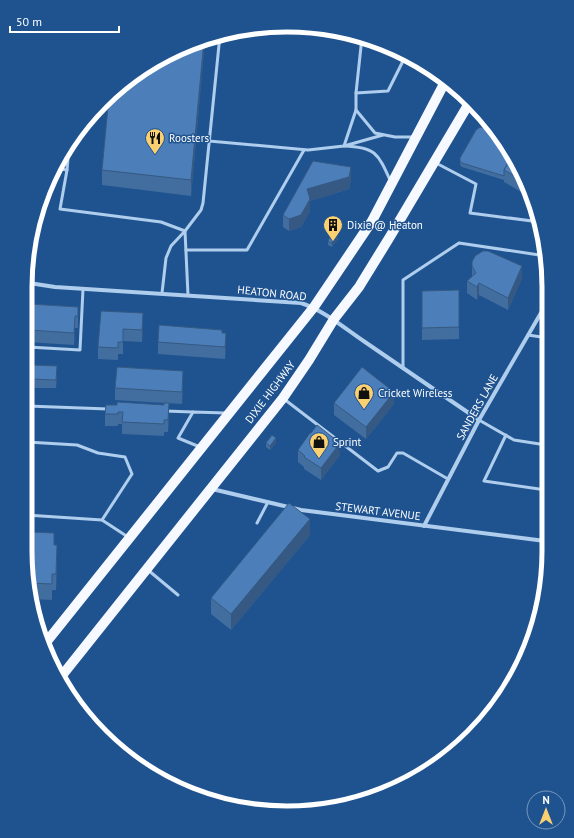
<svg xmlns="http://www.w3.org/2000/svg" width="574" height="838" font-family="'PT Sans',sans-serif">
	<rect width="100%" height="100%" fill="#1f5390"/>
	<g fill="none" stroke-linecap="round" stroke-linejoin="round">
		<g stroke="#afcded" stroke-width="3">
			<path d="M 356,93 L 388,91 L 406,55"/>
			<path d="M 356,110 L 356,93 L 362,37"/>
			<path d="M 209,141 L 308,150 L 344,146 L 383,135"/>
			<path d="M 69,147 L 67,170 L 60,209 L 161,222 L 185,231 L 201,210 L 203,203 L 220,35"/>
			<path d="M 436,163 L 476,184 L 470,213 L 540,222"/>
			<path d="M 54,168 L 67,170"/>
			<path d="M 390,180 C 378,153 375,147 344,146 L 356,110 L 375,133 L 395,137 L 414,137"/>
			<path d="M 186,250 L 247,250 L 304,150"/>
			<path d="M 162,293 L 166,258 L 171,246 L 185,231 L 188,295"/>
			<path d="M 528,335 L 548,338"/>
			<path d="M 28,347 L 80,350 L 83,289"/>
			<path d="M 403,368 L 403,280 L 459,243 L 546,256"/>
			<path d="M 284,399 L 378,471 L 388,467 L 397,453 L 403,453 L 448,479"/>
			<path d="M 27,406 L 108,409"/>
			<path d="M 165,411 L 193,412"/>
			<path d="M 479,420 L 514,440 L 546,445"/>
			<path d="M 506,435 L 484,481 L 546,490"/>
			<path d="M 27,442 L 77,445 L 98,453 L 125,457 L 132,474 L 102,520"/>
			<path d="M 200,447 L 178,438 L 193,412 L 226,413"/>
			<path d="M 26,515 L 102,520 L 128,537"/>
			<path d="M 257,523 L 268,502"/>
			<path d="M 148,570 L 178,595"/>
		</g>
		<g stroke="#afcded" stroke-width="4">
			<path d="M 30,239 L 30,235"/>
			<path d="M 29,283 L 55,287 L 301,303 C 325,311 344,328 365,342 C 403,368 441,394 479,420"/>
			<path d="M 212,489 L 301,510 L 545,541"/>
			<path d="M 424,526 L 479,420 L 549,299"/>
		</g>
		<g stroke="#f6f9ff" stroke-width="10">
			<path d="M 44,645 L 314,307 L 372,221 L 446,80"/>
			<path d="M 60,678 L 283,398 L 309,360 L 334,319 L 359,287 L 391,235 L 471,100"/>
		</g>
	</g>
	<g fill="#416d9f">
		<path d="M 205,39 L 191,196 L 102,185 L 102,170 L 118,93 L 187,45 Z"/>
		<path d="M 476,130 L 528,184 L 523,193 L 504,182 L 504,180 L 462,167 L 460,165 L 460,158 Z"/>
		<path d="M 313,161 L 351,179 L 349,189 L 310,201 L 310,212 L 301,227 L 289,231 L 283,227 L 283,215 Z"/>
		<path d="M 338,239 L 332,247 L 328,245 L 328,241 Z"/>
		<path d="M 472,262 L 522,278 L 508,310 L 479,295 L 477,300 L 467,293 L 467,281 L 472,277 Z"/>
		<path d="M 459,290 L 459,339 L 422,340 L 422,291 Z"/>
		<path d="M 29,304 L 78,307 L 78,328 L 75,328 L 74,345 L 28,342 Z"/>
		<path d="M 143,313 L 142,342 L 123,341 L 123,354 L 118,354 L 118,360 L 98,359 L 98,347 Z"/>
		<path d="M 222,333 L 226,345 L 225,359 L 158,354 L 158,342 Z"/>
		<path d="M 548,342 L 548,378 L 543,377 L 543,365 Z"/>
		<path d="M 32,365 L 57,374 L 56,388 L 31,388 Z"/>
		<path d="M 183,383 L 182,404 L 115,400 L 115,388 Z"/>
		<path d="M 334,403 L 394,404 L 366,439 L 334,415 Z"/>
		<path d="M 117,405 L 169,416 L 168,432 L 164,432 L 164,436 L 122,434 L 122,424 L 118,424 L 118,426 L 105,426 L 105,414 Z"/>
		<path d="M 266,443 L 276,443 L 270,450 L 266,447 Z"/>
		<path d="M 298,450 L 340,455 L 321,480 L 304,469 L 304,467 L 298,462 Z"/>
		<path d="M 310,535 L 231,630 L 211,614 L 211,598 Z"/>
		<path d="M 54,545 L 57,561 L 56,590 L 52,590 L 52,600 L 33,599 L 25,551 Z"/>
	</g>
	<g fill="#355982">
		<path d="M 205,39 L 191,196 L 191,180 L 204,40 Z"/>
		<path d="M 351,167 L 351,179 L 349,189 L 310,201 L 310,212 L 301,227 L 289,231 L 289,219 L 307,189 Z"/>
		<path d="M 524,178 L 528,184 L 523,193 L 523,181 Z"/>
		<path d="M 338,235 L 338,239 L 332,247 L 332,243 Z"/>
		<path d="M 522,266 L 522,278 L 508,310 L 508,298 Z"/>
		<path d="M 479,283 L 479,295 L 477,300 L 477,287 Z"/>
		<path d="M 143,313 L 143,325 L 142,342 L 142,330 Z"/>
		<path d="M 75,316 L 75,328 L 74,345 L 74,333 Z"/>
		<path d="M 226,333 L 226,345 L 225,359 L 225,347 Z"/>
		<path d="M 57,366 L 57,374 L 56,388 L 56,380 Z"/>
		<path d="M 183,371 L 183,383 L 182,404 L 182,392 Z"/>
		<path d="M 394,392 L 394,404 L 366,439 L 366,427 Z"/>
		<path d="M 169,403 L 169,416 L 168,432 L 168,420 Z"/>
		<path d="M 276,438 L 276,443 L 270,450 L 270,446 Z"/>
		<path d="M 340,443 L 340,455 L 321,480 L 321,468 Z"/>
		<path d="M 310,519 L 310,535 L 231,630 L 231,614 Z"/>
		<path d="M 57,545 L 57,561 L 56,590 L 56,574 Z"/>
	</g>
	<g fill="#4c7fb9" stroke="#355982">
		<path d="M 204,40 L 191,180 L 102,170 L 109,96 L 113,92 L 118,93 L 119,88 L 141,69 L 187,45 Z"/>
		<path d="M 480,127 L 498,133 L 505,141 L 512,156 L 504,170 L 504,176 L 462,163 L 460,161 L 460,158 L 476,130 Z"/>
		<path d="M 512,156 L 524,178 L 523,181 L 504,170 Z"/>
		<path d="M 313,161 L 351,167 L 349,177 L 307,189 L 310,199 L 301,215 L 289,219 L 283,215 Z"/>
		<path d="M 333,232 L 338,235 L 332,243 L 328,241 Z"/>
		<path d="M 483,251 L 488,251 L 522,266 L 508,298 L 479,283 L 477,287 L 467,281 L 476,273 L 472,266 L 472,262 L 475,256 Z"/>
		<path d="M 459,290 L 459,327 L 422,328 L 422,291 Z"/>
		<path d="M 29,304 L 78,307 L 78,316 L 75,316 L 74,333 L 29,330 Z"/>
		<path d="M 101,311 L 143,313 L 142,330 L 123,329 L 123,342 L 118,342 L 118,348 L 98,347 Z"/>
		<path d="M 159,325 L 222,330 L 222,333 L 226,333 L 225,347 L 158,342 Z"/>
		<path d="M 546,342 L 548,342 L 548,366 L 543,365 Z"/>
		<path d="M 32,365 L 57,366 L 56,380 L 31,379 Z"/>
		<path d="M 117,367 L 183,371 L 182,392 L 115,388 Z"/>
		<path d="M 362,367 L 394,392 L 366,427 L 334,403 Z"/>
		<path d="M 117,402 L 164,405 L 164,403 L 169,403 L 168,420 L 164,420 L 164,424 L 122,422 L 123,412 L 118,412 L 118,414 L 105,414 L 106,405 L 117,405 Z"/>
		<path d="M 317,425 L 340,443 L 321,468 L 304,457 L 305,456 L 298,450 L 310,433 L 311,433 Z"/>
		<path d="M 272,435 L 276,438 L 270,446 L 266,443 Z"/>
		<path d="M 289,503 L 310,519 L 231,614 L 211,598 Z"/>
		<path d="M 32,532 L 54,533 L 54,545 L 57,545 L 56,574 L 52,574 L 52,584 L 30,583 L 25,551 L 25,534 L 32,534 Z"/>
	</g>
	<defs>
		<g id="restaurant-pin" transform="scale(1)"><path d="M0 17L-7.5 6A9.5 9.5 0 1 1 7.5 6Z" fill="#fbd070" stroke="#1f5390"/><path d="M-5-6h1v4h1v-4h1v4h1v-4h1v5L-1.5 .5V6h-2V.5L-5-1ZM5-6V6H3V1.5H1.5Q1.5-4 5-6Z" fill="#111"/></g>
		<g id="building-pin" transform="scale(1)"><path d="M0 17L-7.5 6A9.5 9.5 0 1 1 7.5 6Z" fill="#fbd070" stroke="#1f5390"/><path d="M-4-6H4V6H1V3H-1V6H-4ZM-2.5-4.3h1.7v1.8h-1.7ZM.8-4.3h1.7v1.8H.8ZM-2.5-1h1.7V.8h-1.7ZM.8-1h1.7V.8H.8Z" fill="#111"/></g>
		<g id="shop-pin" transform="scale(1)"><path d="M0 17L-7.5 6A9.5 9.5 0 1 1 7.5 6Z" fill="#fbd070" stroke="#1f5390"/><path d="M-5-2.5h2.3a2.7 3.5 0 0 1 5.4 0H5L5.5 6h-11ZM-1.5-2.5h3a1.5 2.3 0 0 0-3 0Z" fill="#111"/></g>
	</defs>
	<g fill-rule="evenodd">
		<use href="#restaurant-pin" x="155" y="138"/>
		<use href="#building-pin" x="333" y="225"/>
		<use href="#shop-pin" x="364" y="393"/>
		<use href="#shop-pin" x="319" y="442"/>
	</g>
	<g text-anchor="middle" stroke-width="3" stroke-linejoin="round" paint-order="stroke">
		<g font-size="11" fill="#fff" stroke="#1f5390" text-anchor="start">
			<text x="169" y="142">Roosters</text>
			<text x="347" y="229">Dixie @ Heaton</text>
			<text x="378" y="397">Cricket Wireless</text>
			<text x="333" y="446">Sprint</text>
		</g>
		<g font-size="11" fill="#fff" stroke="#1f5390">
			<text transform="translate(272 293) rotate(6)" y="4">HEATON ROAD</text>
			<text transform="translate(270 392) rotate(-53)" y="4">DIXIE HIGHWAY</text>
			<text transform="translate(477 407) rotate(-61)" y="4">SANDERS LANE</text>
			<text transform="translate(378 511) rotate(7)" y="4">STEWART AVENUE</text>
		</g>
	</g>
	<path d="M0 0H574V838H0ZM287 32H287A255 255 0 0 1 542 287V551A255 255 0 0 1 287 806H287A255 255 0 0 1 32 551V287A255 255 0 0 1 287 32Z" fill="#1f5390" fill-rule="evenodd"/>
	<path fill="none" stroke="#fff" stroke-width="5" d="M287 32H287A255 255 0 0 1 542 287V551A255 255 0 0 1 287 806H287A255 255 0 0 1 32 551V287A255 255 0 0 1 287 32Z"/>
	<g transform="translate(546 810)"><circle r="19" fill="#1f5390" stroke="#7998bc"/>
	<path d="M0-3L7 15L0 10L-7 15Z" fill="#fbd070"/>
	<text y="-6" font-size="11" font-weight="bold" text-anchor="middle" fill="#ffffff">N</text>
	</g>
	<path d="M10 26v6h109v-6" fill="none" stroke="#ffffff" stroke-width="2"/>
	<text x="16" y="26" font-size="12" fill="#ffffff" stroke="#1f5390" stroke-width="3" paint-order="stroke">50 m</text>
</svg>
